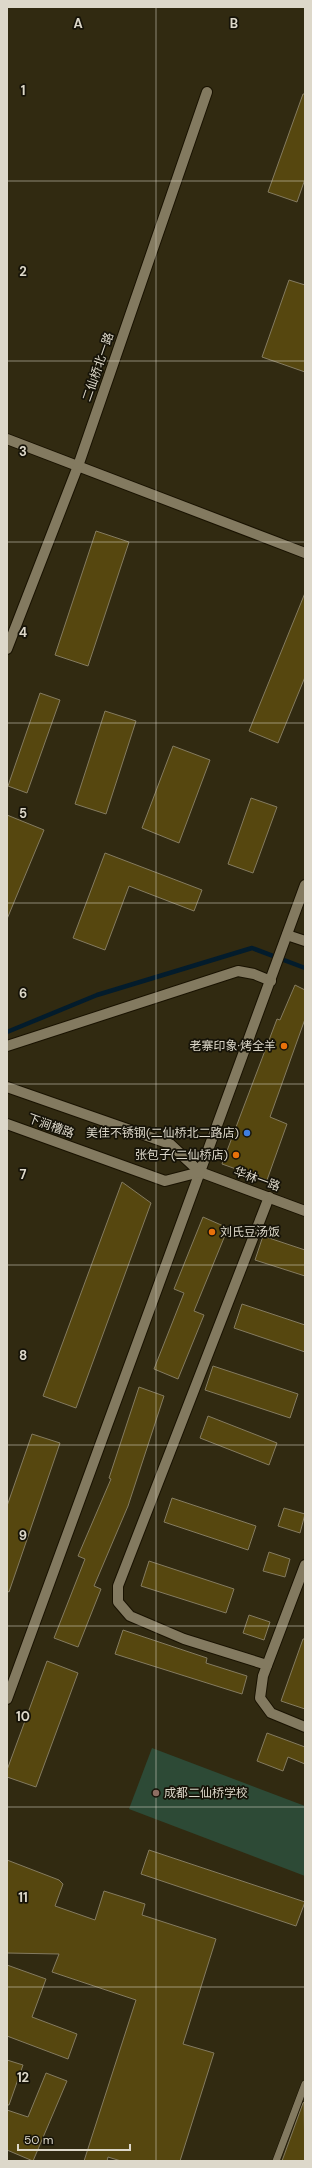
<svg xmlns="http://www.w3.org/2000/svg" width="312" height="2168" font-family="'DM Sans','Noto Sans SC',sans-serif">
	<rect width="100%" height="100%" fill="#312a11"/>
	<path fill="#2d4a36" d="M 152,1748 L 305,1806 L 305,1876 L 129,1809 Z"/>
	<g fill="none" stroke-linecap="round" stroke-linejoin="round">
		<path stroke="#031c2c" stroke-width="4.5" d="M 7,1032 L 97,995 L 252,948 L 305,968"/>
	</g>
	<g fill="#56470f" stroke="#847b60">
		<path d="M 303,94 L 305,94 L 305,179 L 297,202 L 268,192 Z"/>
		<path d="M 289,280 L 305,285 L 305,372 L 262,357 Z"/>
		<path d="M 96,531 L 129,542 L 88,666 L 55,655 Z"/>
		<path d="M 305,593 L 305,677 L 278,743 L 249,731 Z"/>
		<path d="M 40,693 L 60,700 L 27,793 L 8,786 Z"/>
		<path d="M 105,711 L 136,721 L 106,814 L 75,804 Z"/>
		<path d="M 173,746 L 210,760 L 179,843 L 142,828 Z"/>
		<path d="M 251,798 L 277,807 L 253,873 L 228,864 Z"/>
		<path d="M 7,815 L 44,830 L 7,919 Z"/>
		<path d="M 105,853 L 202,890 L 194,911 L 129,886 L 105,950 L 73,938 Z"/>
		<path d="M 295,985 L 305,990 L 305,1019 L 270,1117 L 287,1124 L 267,1180 L 222,1164 L 277,1019 L 280,1020 Z"/>
		<path d="M 122,1182 L 151,1203 L 76,1408 L 43,1396 Z"/>
		<path d="M 203,1217 L 228,1228 L 194,1311 L 204,1315 L 178,1379 L 154,1369 L 184,1293 L 174,1289 Z"/>
		<path d="M 263,1236 L 305,1250 L 305,1276 L 255,1260 Z"/>
		<path d="M 242,1304 L 305,1325 L 305,1352 L 234,1328 Z"/>
		<path d="M 213,1366 L 298,1394 L 290,1418 L 205,1390 Z"/>
		<path d="M 139,1387 L 164,1396 L 128,1506 L 94,1586 L 101,1589 L 78,1647 L 54,1638 L 85,1559 L 78,1556 L 111,1479 L 109,1478 Z"/>
		<path d="M 208,1416 L 277,1443 L 269,1465 L 200,1438 Z"/>
		<path d="M 32,1434 L 60,1443 L 9,1592 L 7,1591 L 7,1506 Z"/>
		<path d="M 172,1498 L 256,1526 L 248,1550 L 164,1522 Z"/>
		<path d="M 284,1508 L 305,1514 L 300,1533 L 278,1526 Z"/>
		<path d="M 269,1552 L 290,1559 L 285,1577 L 263,1571 Z"/>
		<path d="M 149,1561 L 234,1589 L 226,1613 L 141,1586 Z"/>
		<path d="M 249,1615 L 270,1622 L 264,1640 L 243,1633 Z"/>
		<path d="M 123,1630 L 207,1658 L 206,1663 L 247,1676 L 242,1694 L 115,1654 Z"/>
		<path d="M 303,1639 L 305,1639 L 305,1709 L 281,1701 Z"/>
		<path d="M 47,1661 L 78,1673 L 36,1787 L 7,1777 L 7,1770 Z"/>
		<path d="M 267,1733 L 305,1747 L 305,1764 L 288,1757 L 283,1771 L 257,1761 Z"/>
		<path d="M 149,1850 L 305,1902 L 296,1926 L 141,1874 Z"/>
		<path d="M 7,1860 L 59,1880 L 63,1884 L 55,1906 L 95,1920 L 104,1891 L 145,1904 L 142,1915 L 216,1939 L 183,2044 L 214,2053 L 180,2161 L 121,2161 L 108,2157 L 107,2161 L 84,2161 L 136,2000 L 52,1972 L 59,1954 L 7,1953 Z"/>
		<path d="M 7,1965 L 46,1979 L 32,2017 L 77,2034 L 68,2059 L 7,2036 Z"/>
		<path d="M 7,2060 L 23,2065 L 9,2105 L 7,2105 Z"/>
		<path d="M 46,2073 L 67,2081 L 33,2161 L 7,2150 L 7,2110 L 28,2117 Z"/>
		<path d="M 304,2102 L 305,2161 L 282,2161 L 303,2103 Z"/>
	</g>
	<g fill="none" stroke-linecap="round" stroke-linejoin="round">
		<g stroke="#191200" stroke-width="8">
			<path id="service" d="M 276,2161 L 305,2084"/>
		</g>
		<g stroke="#191200" stroke-width="12">
			<g id="minor">
				<path d="M 287,935 L 305,941"/>
				<path d="M 7,1046 L 238,971 L 254,974 L 271,981"/>
				<path d="M 305,1565 L 263,1676 L 260,1698 L 271,1713 L 305,1727"/>
				<path d="M 267,1665 L 184,1639 L 130,1616 L 118,1602 L 118,1586 L 269,1197"/>
				<path d="M 7,1699 L 305,885"/>
			</g>
		</g>
		<g stroke="#191200" stroke-width="12">
			<g id="tertiary">
				<path d="M 7,439 L 305,553"/>
				<path d="M 7,649 L 78,466 L 207,92"/>
				<path d="M 7,1087 L 170,1144 L 200,1172 L 305,1211"/>
				<path d="M 7,1124 L 165,1181 L 200,1172"/>
			</g>
		</g>
		<use href="#service" stroke="#837a60" stroke-width="7"/>
		<use href="#minor" stroke="#837a60" stroke-width="10"/>
		<use href="#tertiary" stroke="#837a60" stroke-width="10"/>
	</g>
	<path fill="none" stroke="#ddd8ca" stroke-width="1" stroke-opacity="0.55" d="M 156,7 L 156,2161M 7,181 L 305,181M 7,361 L 305,361M 7,542 L 305,542M 7,723 L 305,723M 7,903 L 305,903M 7,1084 L 305,1084M 7,1265 L 305,1265M 7,1445 L 305,1445M 7,1626 L 305,1626M 7,1807 L 305,1807M 7,1987 L 305,1987"/>
	<g fill="#e8710a" stroke="#161308" stroke-width="1.5">
		<circle cx="284" cy="1046" r="4"/>
		<circle cx="236" cy="1155" r="4"/>
		<circle cx="212" cy="1232" r="4"/>
	</g>
	<circle fill="#3f7fe0" stroke="#161308" stroke-width="1.5" cx="247" cy="1133" r="4"/>
	<circle fill="#8d6e63" stroke="#161308" stroke-width="1.5" cx="156" cy="1793" r="4"/>
	<g text-anchor="middle" stroke-width="3.5" stroke-linejoin="round" paint-order="stroke">
		<g font-size="12" fill="#ddd8ca" stroke="#161308">
			<text transform="translate(98 367) rotate(-71)" y="4">二仙桥北一路</text>
			<text transform="translate(51 1126) rotate(20)" y="4">下涧槽路</text>
			<text transform="translate(257 1179) rotate(20)" y="4">华林一路</text>
		</g>
		<g font-size="12" fill="#ddd8ca" stroke="#161308" text-anchor="end">
			<text x="276" y="1050">老寨印象·烤全羊</text>
			<text x="239" y="1137">美佳不锈钢(二仙桥北二路店)</text>
			<text x="228" y="1159">张包子(二仙桥店)</text>
			<text x="220" y="1236" text-anchor="start">刘氏豆汤饭</text>
			<text x="164" y="1797" text-anchor="start">成都二仙桥学校</text>
		</g>
	</g>
	<g font-size="13" text-anchor="middle" font-weight="bold" fill="#ddd8ca" stroke="#161308" stroke-width="3.5" stroke-linejoin="round" paint-order="stroke">
		<text x="78" y="28">A</text>
		<text x="234" y="28">B</text>
		<text x="23" y="95">1</text>
		<text x="23" y="276">2</text>
		<text x="23" y="456">3</text>
		<text x="23" y="637">4</text>
		<text x="23" y="818">5</text>
		<text x="23" y="998">6</text>
		<text x="23" y="1179">7</text>
		<text x="23" y="1360">8</text>
		<text x="23" y="1540">9</text>
		<text x="23" y="1721">10</text>
		<text x="23" y="1902">11</text>
		<text x="23" y="2082">12</text>
	</g>
	<rect width="312" height="2168" fill="none" stroke="#ddd8ca" stroke-width="16"/>
	<path d="M18 2144v6h112v-6" fill="none" stroke="#ddd8ca" stroke-width="2"/>
	<text x="24" y="2144" font-size="12" fill="#ddd8ca" stroke="#161308" stroke-width="3" paint-order="stroke">50 m</text>
</svg>
